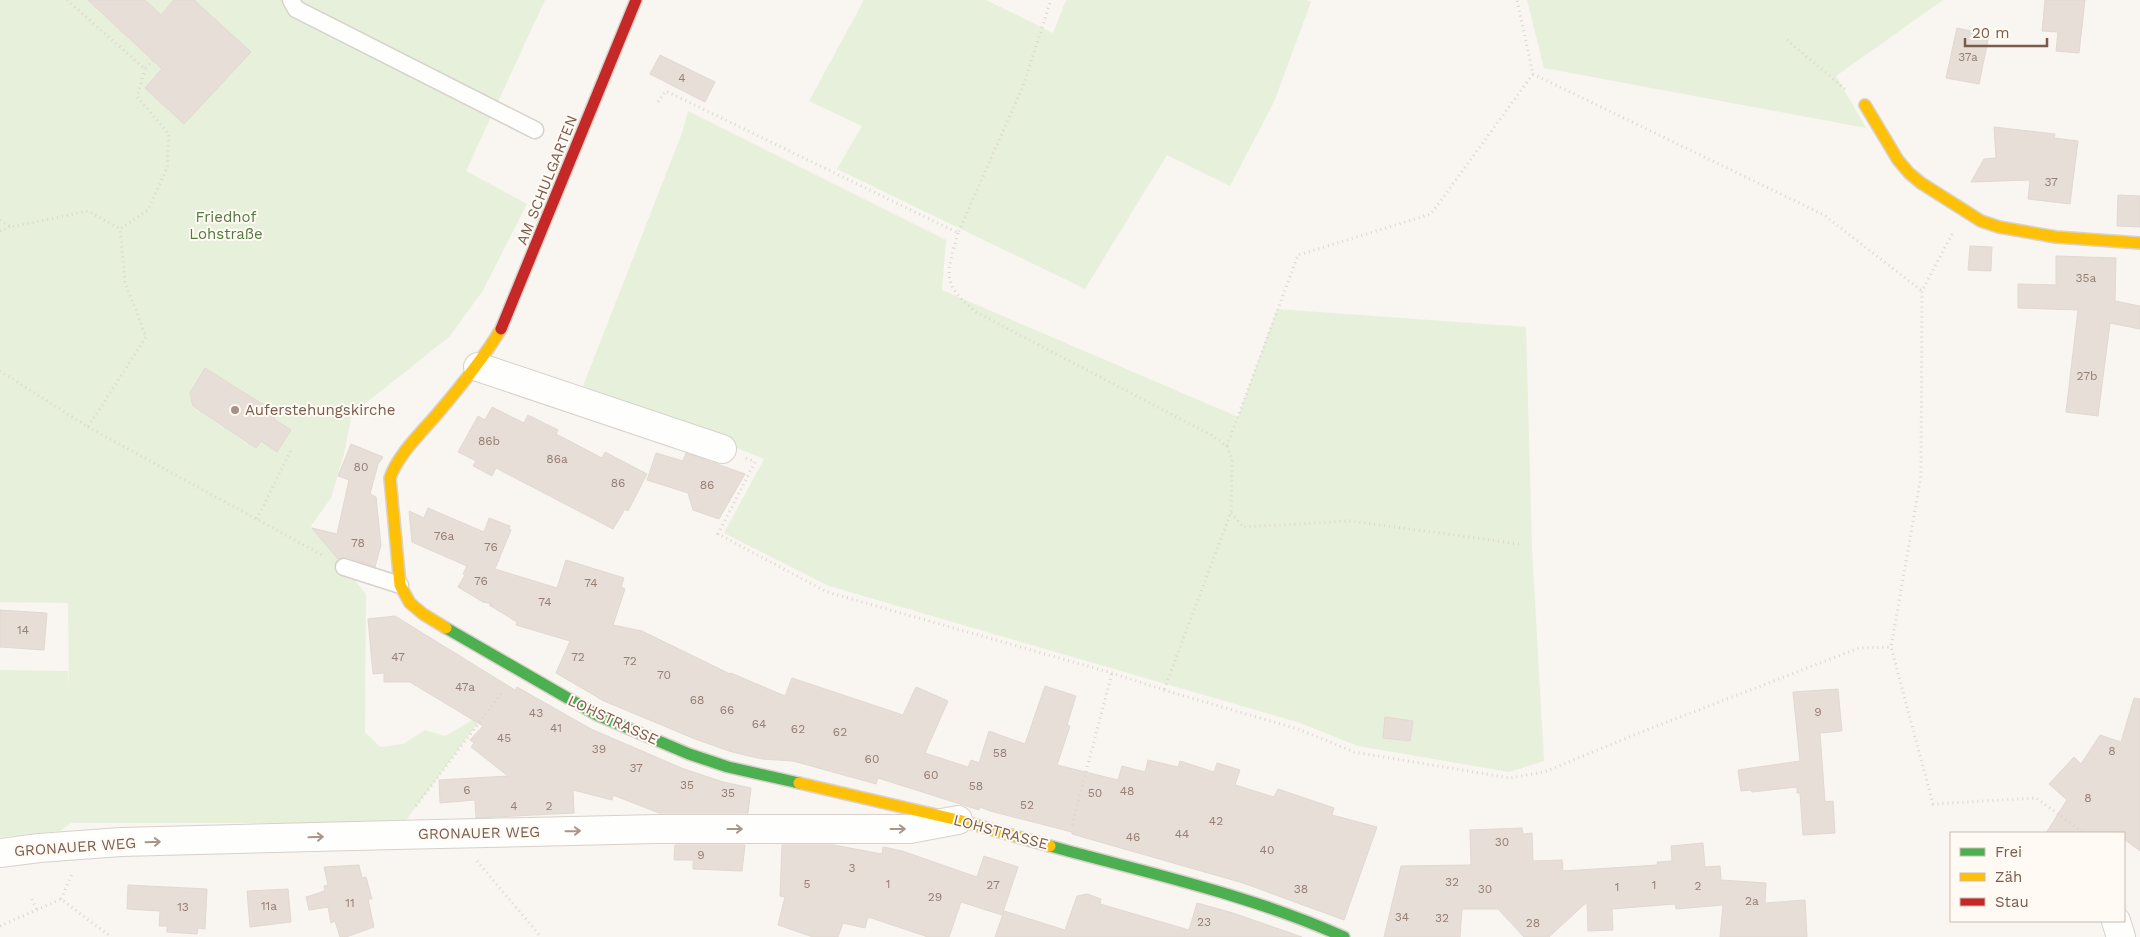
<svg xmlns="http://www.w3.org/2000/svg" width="2140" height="937" font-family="'Work Sans',sans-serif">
	<rect width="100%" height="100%" fill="#f9f5f0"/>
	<g fill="#e7f0db">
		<path d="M 0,0 L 545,0 L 466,171 L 527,204 L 482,292 L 449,337 L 352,414 L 344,454 L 331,498 L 311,526 L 366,594 L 365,732 L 380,747 L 403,744 L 425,730 L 445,736 L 486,712 L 404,823 L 71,823 L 60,831 L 0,837 L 0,670 L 68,671 L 69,689 L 68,603 L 0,602 Z"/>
		<path d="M 864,0 L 986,0 L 1053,33 L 1066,0 L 1306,0 L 1311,2 L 1274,102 L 1230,186 L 1167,155 L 1085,289 L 837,169 L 862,126 L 809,101 Z"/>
		<path d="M 1527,0 L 1943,0 L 1836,76 L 1866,128 L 1544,68 Z"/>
		<path d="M 688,111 L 946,240 L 942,290 L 1238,417 L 1277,309 L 1526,327 L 1532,548 L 1544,761 L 1509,772 L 1358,746 L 1300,723 L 829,586 L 724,533 L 764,459 L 583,386 L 682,133 Z"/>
	</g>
	<g fill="#e6ded7" stroke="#e2d8d2">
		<path d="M 88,0 L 145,0 L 161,15 L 174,0 L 194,0 L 251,52 L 184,124 L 145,88 L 162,69 Z"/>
		<path d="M 2045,0 L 2085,0 L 2079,53 L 2056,51 L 2058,32 L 2042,31 Z"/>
		<path d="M 1957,28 L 1989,35 L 1979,84 L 1946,78 Z"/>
		<path d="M 660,55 L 715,82 L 705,102 L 650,74 Z"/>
		<path d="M 1994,127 L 2055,134 L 2054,138 L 2078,141 L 2070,204 L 2028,199 L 2030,180 L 1971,182 L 1984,159 L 1996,158 Z"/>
		<path d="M 2118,195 L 2140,196 L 2140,227 L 2117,226 Z"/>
		<path d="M 1970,246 L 1992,247 L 1991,271 L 1968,270 Z"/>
		<path d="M 2056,256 L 2116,258 L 2115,301 L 2140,306 L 2140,329 L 2110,323 L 2098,416 L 2066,412 L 2078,310 L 2018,308 L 2018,284 L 2056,285 Z"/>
		<path d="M 205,368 L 277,413 L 274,419 L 291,430 L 277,452 L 261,441 L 256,448 L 193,406 L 190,393 Z"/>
		<path d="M 492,407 L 524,423 L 528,415 L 558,430 L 556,434 L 602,458 L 605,452 L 647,474 L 628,511 L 625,509 L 613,529 L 496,468 L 492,476 L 473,466 L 476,461 L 458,452 L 478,416 L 485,420 Z"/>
		<path d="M 351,444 L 383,457 L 378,464 L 370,494 L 376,497 L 381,545 L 375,567 L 347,557 L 338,559 L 312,528 L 337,534 L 349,480 L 338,476 Z"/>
		<path d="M 656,453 L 683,461 L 686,453 L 745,474 L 719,519 L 693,510 L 688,493 L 647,480 Z"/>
		<path d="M 428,508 L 484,532 L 489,518 L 510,526 L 509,529 L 511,530 L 495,569 L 557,588 L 566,560 L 624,578 L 621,587 L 625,589 L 613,625 L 642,631 L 730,674 L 731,673 L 785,696 L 792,678 L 903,715 L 916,687 L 939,697 L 948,701 L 925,753 L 968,767 L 971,760 L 979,763 L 989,731 L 1025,744 L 1045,686 L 1076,696 L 1067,725 L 1070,726 L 1057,765 L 1118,780 L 1122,766 L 1145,772 L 1148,760 L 1178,767 L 1180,761 L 1214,772 L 1217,763 L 1240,770 L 1235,785 L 1274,797 L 1278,789 L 1334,808 L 1332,815 L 1377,827 L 1344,920 L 1243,883 L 1072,834 L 1072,832 L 990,811 L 980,807 L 979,810 L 960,804 L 878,778 L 876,784 L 793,761 L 762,759 L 732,752 L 695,739 L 604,701 L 556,673 L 570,641 L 516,625 L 517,622 L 489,605 L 493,604 L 483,602 L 458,587 L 465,575 L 463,574 L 467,566 L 412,542 L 409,511 L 424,518 Z"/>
		<path d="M 0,610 L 47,613 L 44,650 L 0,647 Z"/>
		<path d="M 395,616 L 515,690 L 517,687 L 591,729 L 684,769 L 723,782 L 751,788 L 748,813 L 659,813 L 613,795 L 612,800 L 573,790 L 574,813 L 476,818 L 475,800 L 440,803 L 439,780 L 508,776 L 471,747 L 474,743 L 470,740 L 483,726 L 410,682 L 384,682 L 384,673 L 373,674 L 368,619 Z"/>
		<path d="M 1838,689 L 1842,731 L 1820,733 L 1825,802 L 1833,801 L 1835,833 L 1803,835 L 1800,793 L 1797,793 L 1797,787 L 1752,792 L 1751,790 L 1741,791 L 1738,770 L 1800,761 L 1793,692 Z"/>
		<path d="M 2134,698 L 2140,699 L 2140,851 L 2124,839 L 2124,833 L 2046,833 L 2067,800 L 2049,784 L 2074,757 L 2081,764 L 2100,735 L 2121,742 Z"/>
		<path d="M 1385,717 L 1413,721 L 1410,741 L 1383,738 Z"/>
		<path d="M 1522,828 L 1523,834 L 1532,833 L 1533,861 L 1562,860 L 1563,871 L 1658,865 L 1657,862 L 1672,861 L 1671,846 L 1703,843 L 1705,867 L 1720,866 L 1721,880 L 1766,883 L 1765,903 L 1805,900 L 1807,937 L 1720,937 L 1723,905 L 1676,909 L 1675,904 L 1612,909 L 1613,930 L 1588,931 L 1587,902 L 1549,937 L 1524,937 L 1498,909 L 1462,909 L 1460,937 L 1384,937 L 1401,866 L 1471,865 L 1470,830 Z"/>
		<path d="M 675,845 L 745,845 L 742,871 L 693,869 L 693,860 L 674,860 Z"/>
		<path d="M 782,845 L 834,845 L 882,854 L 883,847 L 902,851 L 977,877 L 984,856 L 1018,867 L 1002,915 L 961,902 L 949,937 L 928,937 L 868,917 L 865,928 L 843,923 L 838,937 L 813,937 L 778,925 L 785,897 L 780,896 Z"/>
		<path d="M 359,865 L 362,878 L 366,877 L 372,899 L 368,899 L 374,927 L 346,937 L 340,937 L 335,921 L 331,923 L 328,907 L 309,910 L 306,897 L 325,891 L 324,886 L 328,885 L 324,867 Z"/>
		<path d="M 128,885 L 207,889 L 205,929 L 198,928 L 197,934 L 167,932 L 167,926 L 159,926 L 160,911 L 127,909 Z"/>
		<path d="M 288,889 L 291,922 L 250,927 L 247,891 Z"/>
		<path d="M 1087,894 L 1101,899 L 1100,904 L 1189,930 L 1197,903 L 1233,913 L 1302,937 L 995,937 L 1004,911 L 1065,930 L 1077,896 Z"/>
	</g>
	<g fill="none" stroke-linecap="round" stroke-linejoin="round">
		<g stroke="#d7d1cb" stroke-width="19">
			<g id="lane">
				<path d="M 291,0 L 296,9 L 535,130"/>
				<path d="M 344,567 L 400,585"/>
			</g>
		</g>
		<g stroke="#d7d1cb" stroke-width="30">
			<g id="street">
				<path d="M 478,367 L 722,449"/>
				<path d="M 0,853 L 39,848 L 121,842 L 395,835 L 658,829 L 910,829 L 958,820"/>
				<path d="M 2116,921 L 2121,937"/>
			</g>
		</g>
		<g stroke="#d9d2cb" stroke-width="14">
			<g id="fast">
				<path d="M 446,628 L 597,715 L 689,754 L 728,767 L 799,783"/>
				<path d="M 1050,846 C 1148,873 1251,895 1344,937"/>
			</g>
		</g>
		<g stroke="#d9d2cb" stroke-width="14">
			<g id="slow">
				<path d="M 1865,105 L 1898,160 L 1909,173 L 1921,183 L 1981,221 L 1999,227 L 2056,237 L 2140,243"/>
				<path d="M 446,628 L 423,614 L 410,603 L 400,585 L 390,478 C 398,454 422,432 438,413 C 461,386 483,359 501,329"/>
				<path d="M 799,783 L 958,820 L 1050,846"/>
			</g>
		</g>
		<g stroke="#d9d2cb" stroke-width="14">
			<path id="jam" d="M 501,329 L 636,0"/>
		</g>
		<g stroke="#dcd5d0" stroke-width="3" stroke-dasharray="1 4" stroke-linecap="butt">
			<path d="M 67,0 L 145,69 L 153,60"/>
			<path d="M 1787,40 L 1845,89"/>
			<path d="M 1533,74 L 1824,215 L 1922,291"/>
			<path d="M 658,102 L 666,91 L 958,233 L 1023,86 L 1051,0"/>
			<path d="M 0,220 L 11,227 L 88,211 L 120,229 L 148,210 L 167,168 L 169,134 L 137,97 L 145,69"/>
			<path d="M 0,231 L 10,227"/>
			<path d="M 958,233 C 947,273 940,283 976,312 L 1211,435 L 1227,446 L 1232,459 L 1231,512 L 1164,690"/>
			<path d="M 1952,234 L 1922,291 L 1921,476 L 1891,647 L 1933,804 L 2036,798 L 2084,833"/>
			<path d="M 0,371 L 88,427 L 146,337 L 125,282 L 120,229"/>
			<path d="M 88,427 L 324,556"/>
			<path d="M 1227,446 L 1298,255 L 1431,214 L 1533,74 L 1517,0"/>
			<path d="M 746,458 L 755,462 L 718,534 L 827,592 L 1112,673 L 1164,690 L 1298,729 L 1354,752 L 1510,778 L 1544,772 L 1644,731 L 1859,648 L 1891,647"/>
			<path d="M 1231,513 L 1243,527 L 1351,521 L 1520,544"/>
			<path d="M 257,519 L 292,448"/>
			<path d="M 416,806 L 503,691"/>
			<path d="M 1072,825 L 1112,673"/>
			<path d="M 477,861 L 541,937"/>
			<path d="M 32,899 L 37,910"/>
			<path d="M 61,899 L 72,874"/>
			<path d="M 0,926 L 61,899 L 111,937"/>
		</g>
		<use href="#lane" stroke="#fefefd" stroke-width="16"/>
		<use href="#street" stroke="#fefefd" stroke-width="28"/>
		<use href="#fast" stroke="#4caf50" stroke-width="11"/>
		<use href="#slow" stroke="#ffc107" stroke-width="11"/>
		<use href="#jam" stroke="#c62828" stroke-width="11"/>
	</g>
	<defs><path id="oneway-shaft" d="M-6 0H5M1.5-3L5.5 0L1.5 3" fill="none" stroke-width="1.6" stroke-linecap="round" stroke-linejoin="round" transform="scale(1.25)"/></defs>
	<g stroke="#a8958b">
		<use href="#oneway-shaft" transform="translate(735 829)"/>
		<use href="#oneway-shaft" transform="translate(898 829)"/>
		<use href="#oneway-shaft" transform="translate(573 831) rotate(-1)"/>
		<use href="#oneway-shaft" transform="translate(316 837) rotate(-2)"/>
		<use href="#oneway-shaft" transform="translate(153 842) rotate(-2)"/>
	</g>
	<circle fill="#a69286" stroke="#fffaf3" stroke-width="2" cx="235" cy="410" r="5"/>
	<g text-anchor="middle" stroke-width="4" stroke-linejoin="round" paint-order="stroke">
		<g font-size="12" fill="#977e72">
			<text x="1968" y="61">37a</text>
			<text x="682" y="82">4</text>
			<text x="2051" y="186">37</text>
			<text x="2086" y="282">35a</text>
			<text x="2087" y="380">27b</text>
			<text x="489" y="445">86b</text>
			<text x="557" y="463">86a</text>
			<text x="361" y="471">80</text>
			<text x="618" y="487">86</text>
			<text x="707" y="489">86</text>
			<text x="444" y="540">76a</text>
			<text x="358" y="547">78</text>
			<text x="491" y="551">76</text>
			<text x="481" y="585">76</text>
			<text x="591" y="587">74</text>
			<text x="545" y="606">74</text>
			<text x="23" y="634">14</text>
			<text x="398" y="661">47</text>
			<text x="578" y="661">72</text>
			<text x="630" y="665">72</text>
			<text x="664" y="679">70</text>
			<text x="465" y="691">47a</text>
			<text x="697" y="704">68</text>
			<text x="727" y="714">66</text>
			<text x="1818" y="716">9</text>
			<text x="536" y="717">43</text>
			<text x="759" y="728">64</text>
			<text x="556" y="732">41</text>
			<text x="798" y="733">62</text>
			<text x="840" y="736">62</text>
			<text x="504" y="742">45</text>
			<text x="599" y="753">39</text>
			<text x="2112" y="755">8</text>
			<text x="1000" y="757">58</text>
			<text x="872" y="763">60</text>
			<text x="636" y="772">37</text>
			<text x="931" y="779">60</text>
			<text x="687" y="789">35</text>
			<text x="976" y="790">58</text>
			<text x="467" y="794">6</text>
			<text x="1127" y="795">48</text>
			<text x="728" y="797">35</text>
			<text x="1095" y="797">50</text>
			<text x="2088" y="802">8</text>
			<text x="1027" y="809">52</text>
			<text x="514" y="810">4</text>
			<text x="549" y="810">2</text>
			<text x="1216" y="825">42</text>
			<text x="1182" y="838">44</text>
			<text x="1133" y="841">46</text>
			<text x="1502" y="846">30</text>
			<text x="1267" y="854">40</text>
			<text x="701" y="859">9</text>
			<text x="852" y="872">3</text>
			<text x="1452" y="886">32</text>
			<text x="807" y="888">5</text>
			<text x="888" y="888">1</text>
			<text x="993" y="889">27</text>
			<text x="1654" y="889">1</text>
			<text x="1698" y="890">2</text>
			<text x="1617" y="891">1</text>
			<text x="1301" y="893">38</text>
			<text x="1485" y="893">30</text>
			<text x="935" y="901">29</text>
			<text x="1752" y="905">2a</text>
			<text x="350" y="907">11</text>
			<text x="269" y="910">11a</text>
			<text x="183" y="911">13</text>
			<text x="1402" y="921">34</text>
			<text x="1442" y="922">32</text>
			<text x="1204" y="926">23</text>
			<text x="1533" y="927">28</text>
		</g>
		<g font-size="15" fill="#7a5c4d" stroke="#fffaf3">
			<text transform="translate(547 180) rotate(-68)" y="5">AM SCHULGARTEN</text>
			<text transform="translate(613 720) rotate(25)" y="5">LOHSTRASSE</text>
			<text transform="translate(1001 832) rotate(15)" y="5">LOHSTRASSE</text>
			<text transform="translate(479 833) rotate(-1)" y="5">GRONAUER WEG</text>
			<text transform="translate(75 847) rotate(-4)" y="5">GRONAUER WEG</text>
		</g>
		<g font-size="15" fill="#537a41" stroke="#fffaf3">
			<text x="226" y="222">Friedhof<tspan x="226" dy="17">Lohstraße</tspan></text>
		</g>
		<g font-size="15" fill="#7a5c4d" stroke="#fffaf3" text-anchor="start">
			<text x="245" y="415">Auferstehungskirche</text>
		</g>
	</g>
	<rect x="1950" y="832" width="175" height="90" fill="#fffaf3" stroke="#cabbb1"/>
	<rect x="1960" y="848" width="25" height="8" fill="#4caf50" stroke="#cabbb1"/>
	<text x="1995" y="857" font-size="15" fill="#7a5c4d">Frei</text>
	<rect x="1960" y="873" width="25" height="8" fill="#ffc107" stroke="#cabbb1"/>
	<text x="1995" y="882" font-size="15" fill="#7a5c4d">Zäh</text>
	<rect x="1960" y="898" width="25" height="8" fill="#c62828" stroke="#cabbb1"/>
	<text x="1995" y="907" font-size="15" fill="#7a5c4d">Stau</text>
	<path d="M1965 38v8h82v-8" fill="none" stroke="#7a5c4d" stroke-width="2.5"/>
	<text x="1972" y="38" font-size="15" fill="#7a5c4d" stroke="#fffaf3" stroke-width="4" paint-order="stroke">20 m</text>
</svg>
